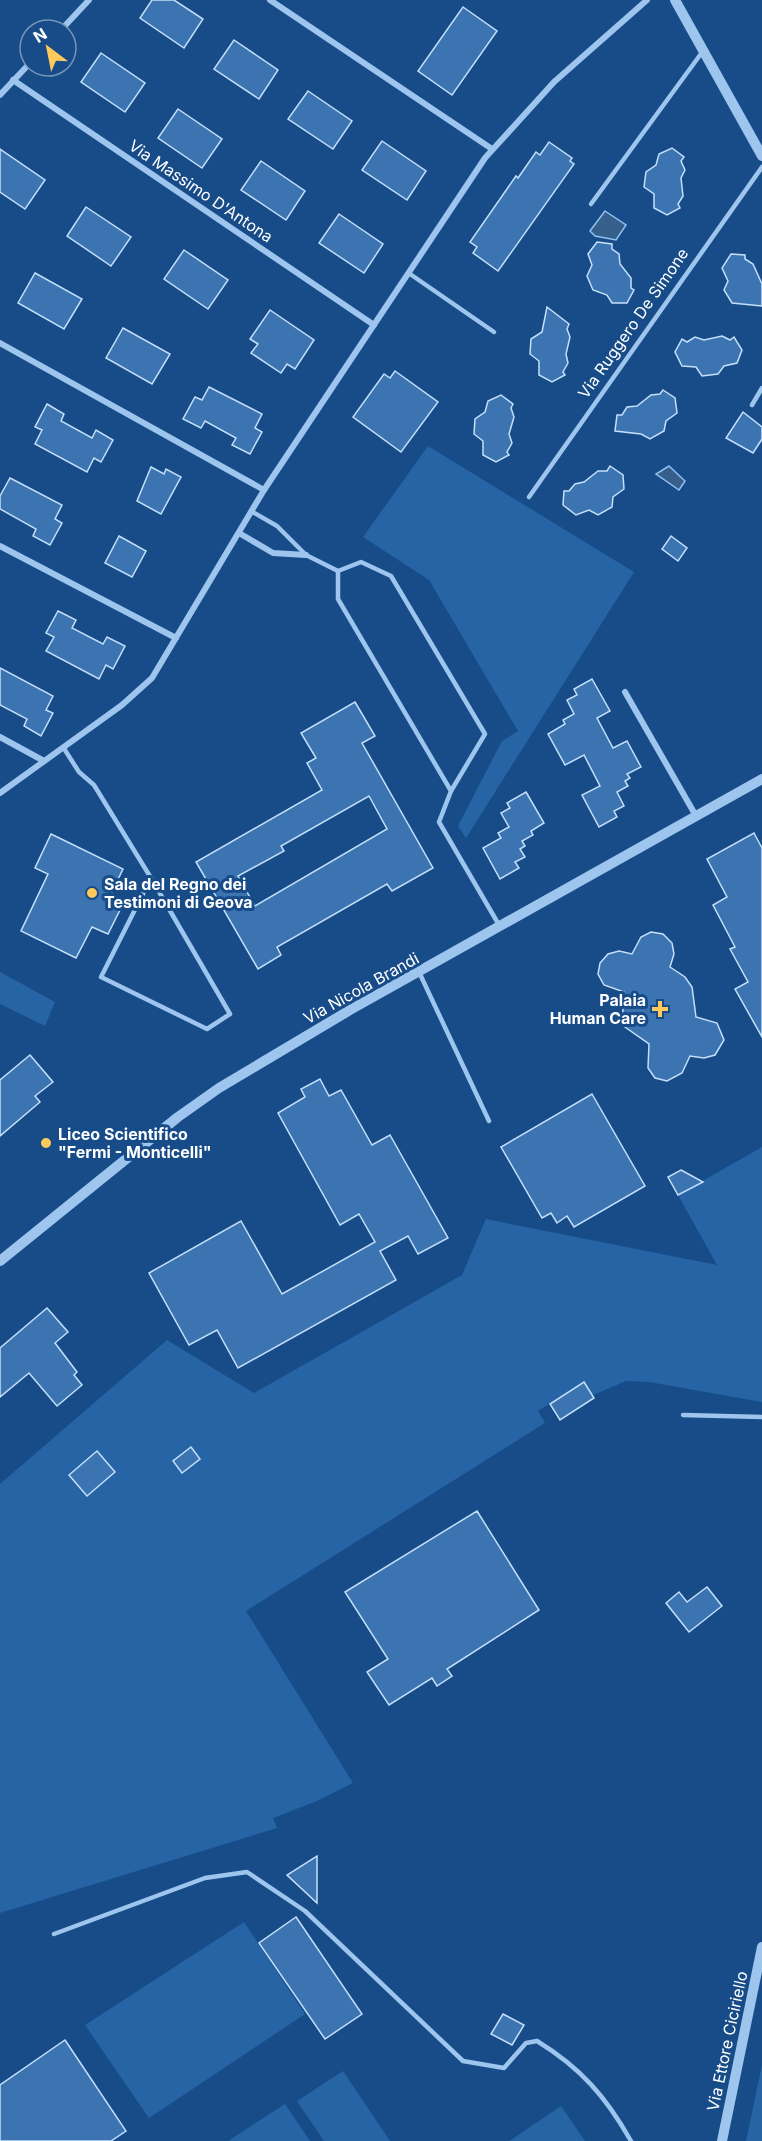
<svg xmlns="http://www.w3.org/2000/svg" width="762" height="2141" font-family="Inter,sans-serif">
	<rect width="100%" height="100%" fill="#174c89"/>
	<g fill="#2664a6">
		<path d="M 428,446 L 634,572 L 466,838 L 458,826 L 502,741 L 518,731 L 429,580 L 363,537 Z"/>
		<path d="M 0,972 L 55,1002 L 45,1026 L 0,1004 Z"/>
		<path d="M 762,1147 L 762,1402 L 649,1382 L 626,1381 L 593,1395 L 584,1382 L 538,1411 L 545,1423 L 246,1611 L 353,1783 L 317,1801 L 273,1818 L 277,1828 L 0,1913 L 0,1484 L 167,1340 L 254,1393 L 462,1275 L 486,1219 L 717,1265 L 678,1195 Z"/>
		<path d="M 244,1922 L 305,2014 L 149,2118 L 85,2025 Z"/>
		<path d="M 762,2065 L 762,2141 L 746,2141 Z"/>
		<path d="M 343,2071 L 390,2141 L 324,2141 L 297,2101 Z"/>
		<path d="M 285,2104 L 310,2141 L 229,2141 L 234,2137 Z"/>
		<path d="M 561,2106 L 585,2141 L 509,2141 L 511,2140 Z"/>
	</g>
	<g fill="#375f8b" stroke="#91c1f1" stroke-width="1.5">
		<path d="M 605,211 L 626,225 L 616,240 L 595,236 L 590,231 Z"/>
		<path d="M 669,466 L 685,481 L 679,490 L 656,474 Z"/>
	</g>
	<g fill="#3b74b0" stroke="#c4dffa" stroke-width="1.5" fill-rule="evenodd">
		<path d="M 152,0 L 174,0 L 203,19 L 184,48 L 140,18 Z"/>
		<path d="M 463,7 L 497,31 L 452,95 L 418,71 Z"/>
		<path d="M 234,40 L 278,70 L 259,99 L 214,69 Z"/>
		<path d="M 101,53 L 145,83 L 125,112 L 81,82 Z"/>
		<path d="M 308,91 L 352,121 L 333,149 L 288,119 Z"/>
		<path d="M 178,109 L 222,139 L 202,168 L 158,138 Z"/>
		<path d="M 382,141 L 426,171 L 407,200 L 362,170 Z"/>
		<path d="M 549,142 L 572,158 L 570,161 L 574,164 L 498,271 L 473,253 L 477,247 L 470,242 L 516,176 L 518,178 L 536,152 L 540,155 Z"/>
		<path d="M 672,148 L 684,157 L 681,161 L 685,170 L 681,178 L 683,196 L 678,204 L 680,208 L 667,215 L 654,208 L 654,194 L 644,187 L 646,172 L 656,165 L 659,154 Z"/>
		<path d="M 0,149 L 45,180 L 25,209 L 0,192 Z"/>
		<path d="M 261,161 L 305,191 L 286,220 L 241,190 Z"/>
		<path d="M 86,207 L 131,237 L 111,266 L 67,236 Z"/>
		<path d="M 339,214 L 383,244 L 364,273 L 319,243 Z"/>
		<path d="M 597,242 L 612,244 L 612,249 L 619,254 L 620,264 L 631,278 L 631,288 L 634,290 L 627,303 L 612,303 L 607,295 L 593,290 L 587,276 L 592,265 L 588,254 Z"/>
		<path d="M 184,250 L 228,280 L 208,309 L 164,279 Z"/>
		<path d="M 731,254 L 745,255 L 745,259 L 753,264 L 762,284 L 762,306 L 732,303 L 724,290 L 728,281 L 722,268 Z"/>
		<path d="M 35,273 L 82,299 L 64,329 L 18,303 Z"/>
		<path d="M 547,307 L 569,324 L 567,329 L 570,337 L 566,354 L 568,363 L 563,372 L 565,375 L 552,382 L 539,375 L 539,361 L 530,354 L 531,339 L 542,332 Z"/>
		<path d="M 270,310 L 314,340 L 295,369 L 287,364 L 281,373 L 251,353 L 258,344 L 250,339 Z"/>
		<path d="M 123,328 L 170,354 L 152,384 L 106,358 Z"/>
		<path d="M 722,336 L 730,340 L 734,337 L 742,350 L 737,363 L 724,366 L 718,374 L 702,376 L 696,367 L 682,366 L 675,352 L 682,339 L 687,342 L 695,337 L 704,340 Z"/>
		<path d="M 395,371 L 438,402 L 401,452 L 353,417 L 384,374 L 390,378 Z"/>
		<path d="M 209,387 L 262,414 L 255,428 L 262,432 L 250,454 L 232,445 L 236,438 L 205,421 L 201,428 L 183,419 L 195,397 L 202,400 Z"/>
		<path d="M 663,390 L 675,398 L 677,413 L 666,421 L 664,431 L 650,439 L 641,434 L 615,431 L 617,415 L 622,415 L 627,407 L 637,406 L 651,395 L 660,394 Z"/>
		<path d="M 501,395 L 513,404 L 511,408 L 514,417 L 509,434 L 512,443 L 507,452 L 509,455 L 496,462 L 483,455 L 483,441 L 474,434 L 475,419 L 485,412 L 488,401 Z"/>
		<path d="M 47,404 L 64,414 L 61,421 L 92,438 L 96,430 L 113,440 L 101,462 L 94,458 L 87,472 L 35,444 L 42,430 L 35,427 Z"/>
		<path d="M 743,412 L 762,427 L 762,439 L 753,453 L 726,438 Z"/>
		<path d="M 610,466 L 623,475 L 624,489 L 613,497 L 612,507 L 598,515 L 589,510 L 576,515 L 563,505 L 564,491 L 569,491 L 575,484 L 584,482 L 598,471 L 607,471 Z"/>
		<path d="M 151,467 L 164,474 L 166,469 L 181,477 L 161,514 L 137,501 Z"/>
		<path d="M 10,478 L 62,505 L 55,519 L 62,523 L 50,545 L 33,536 L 36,529 L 0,509 L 0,496 Z"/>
		<path d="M 119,536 L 146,551 L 132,577 L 105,563 Z"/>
		<path d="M 671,536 L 687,548 L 678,561 L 662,549 Z"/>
		<path d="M 58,611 L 76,620 L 72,628 L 103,644 L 107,637 L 125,646 L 113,669 L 106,665 L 99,679 L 46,651 L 54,637 L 46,633 Z"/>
		<path d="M 0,668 L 53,696 L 46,710 L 53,713 L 41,736 L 24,726 L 27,719 L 0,705 Z"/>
		<path d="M 592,679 L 610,711 L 597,718 L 613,748 L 627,741 L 641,767 L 627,774 L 630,778 L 625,781 L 628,786 L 617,792 L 624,806 L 614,811 L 617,817 L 599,827 L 582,795 L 600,786 L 584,755 L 565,765 L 548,734 L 565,724 L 563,720 L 574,714 L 567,700 L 577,695 L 574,689 Z"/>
		<path d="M 355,702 L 375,736 L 362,743 L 433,868 L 392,891 L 387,884 L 277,947 L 281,955 L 258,969 L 196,862 L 322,790 L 307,763 L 316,758 L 301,733 ZM 369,796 L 387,829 L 255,906 L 238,876 L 284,851 L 281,846 Z"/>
		<path d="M 526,792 L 544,823 L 531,831 L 533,835 L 522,841 L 525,846 L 520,849 L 525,857 L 515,862 L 519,868 L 500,879 L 483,848 L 501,838 L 498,833 L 509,827 L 501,813 L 510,808 L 507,803 Z"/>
		<path d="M 754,833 L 762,848 L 762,1037 L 735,989 L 748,982 L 730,949 L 735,947 L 713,905 L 727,897 L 707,859 Z"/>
		<path d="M 51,834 L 123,869 L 108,900 L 122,906 L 108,934 L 92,927 L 76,958 L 21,931 L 48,874 L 35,868 Z"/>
		<path d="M 651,932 L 663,934 L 672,943 L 674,954 L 670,967 L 685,977 L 692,987 L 696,1017 L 717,1023 L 724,1040 L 715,1055 L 704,1058 L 690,1056 L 682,1073 L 667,1081 L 655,1078 L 648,1068 L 649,1044 L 622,1025 L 624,992 L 604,985 L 598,974 L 600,963 L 608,954 L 619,951 L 632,954 L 641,937 Z"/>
		<path d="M 30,1055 L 53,1082 L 35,1096 L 40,1102 L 0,1136 L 0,1080 Z"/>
		<path d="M 320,1079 L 329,1096 L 341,1090 L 372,1145 L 390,1135 L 448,1238 L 418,1254 L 408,1236 L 380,1251 L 396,1280 L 238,1368 L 217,1330 L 189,1345 L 149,1273 L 241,1221 L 282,1294 L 375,1242 L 359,1214 L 340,1225 L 278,1113 L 305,1097 L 301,1089 Z"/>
		<path d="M 592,1094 L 645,1186 L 574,1227 L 567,1216 L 557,1223 L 551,1213 L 542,1218 L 501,1147 Z"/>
		<path d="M 681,1170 L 703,1182 L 678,1195 L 668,1177 Z"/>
		<path d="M 47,1308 L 68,1332 L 55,1343 L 77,1372 L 74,1375 L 82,1385 L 57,1406 L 29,1373 L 0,1397 L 0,1348 Z"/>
		<path d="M 584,1382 L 594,1398 L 560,1420 L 550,1404 Z"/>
		<path d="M 191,1447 L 200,1459 L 182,1473 L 173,1461 Z"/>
		<path d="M 97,1451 L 115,1472 L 87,1496 L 69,1475 Z"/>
		<path d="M 477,1511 L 539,1610 L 447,1669 L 452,1676 L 437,1686 L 432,1678 L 389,1705 L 367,1672 L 388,1659 L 345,1592 Z"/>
		<path d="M 707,1587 L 722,1606 L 689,1632 L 666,1603 L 679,1592 L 687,1602 Z"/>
		<path d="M 317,1856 L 317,1903 L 287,1875 Z"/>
		<path d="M 296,1917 L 362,2014 L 325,2039 L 259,1943 Z"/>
		<path d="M 503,2014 L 524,2025 L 512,2045 L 491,2034 Z"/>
		<path d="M 65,2040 L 126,2131 L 111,2141 L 0,2141 L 0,2085 Z"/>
	</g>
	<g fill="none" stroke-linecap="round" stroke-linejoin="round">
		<g stroke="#9ec5ee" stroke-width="4.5">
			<path d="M 591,204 L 703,51"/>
			<path d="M 410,274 L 494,332"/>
			<path d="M 752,405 L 762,388"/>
			<path d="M 529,497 L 762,167"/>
			<path d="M 251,511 L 277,526 L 306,555 L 338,571 L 361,562 L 391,576 L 485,734 L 451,791 L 439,822 L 499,925"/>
			<path d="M 338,571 L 338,599 L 451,791"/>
			<path d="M 63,747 L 79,772 L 94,785 L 151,878 L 101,977 L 207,1029 L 230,1014 L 151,878"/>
			<path d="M 419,972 L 489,1121"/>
			<path d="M 683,1415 L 762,1417"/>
			<path d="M 54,1934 L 205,1878 L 247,1872 L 305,1911 L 463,2061 L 504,2068 L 526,2043 L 537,2041 C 581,2068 606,2097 631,2141"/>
		</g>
		<g stroke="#9ec5ee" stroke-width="6">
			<path d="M 270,0 L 492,149"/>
			<path d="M 61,30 L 89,0"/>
			<path d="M 13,80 L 374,325"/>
			<path d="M 0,95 L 30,63"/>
			<path d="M 0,343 L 264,490"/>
			<path d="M 239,533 L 273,553 L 306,555"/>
			<path d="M 0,546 L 176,638"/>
			<path d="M 625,692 L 696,816"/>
			<path d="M 0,737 L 44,761"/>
			<path d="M 0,793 L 122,705 L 152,678 L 264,490 L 485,158 L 554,82 L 647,0"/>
		</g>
		<g stroke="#9ec5ee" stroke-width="10">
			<path d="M 675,0 L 762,156"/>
			<path d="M 0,1261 L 178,1117 L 219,1088 L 350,1010 L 762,779"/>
			<path d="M 722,2141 L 762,1947"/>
		</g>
	</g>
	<g fill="#ffca5b" stroke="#174c89" stroke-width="2">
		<circle cx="92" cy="893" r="6"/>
		<path d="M657 1000h6v6h6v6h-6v6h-6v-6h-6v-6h6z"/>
		<circle cx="46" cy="1143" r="6"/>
	</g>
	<g text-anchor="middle" stroke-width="6" stroke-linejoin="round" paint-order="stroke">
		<g font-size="16" fill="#fff" stroke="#174c89">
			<text transform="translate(201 191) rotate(34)" y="6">Via Massimo D'Antona</text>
			<text transform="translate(633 323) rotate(-55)" y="6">Via Ruggero De Simone</text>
			<text transform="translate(361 988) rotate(-29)" y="6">Via Nicola Brandi</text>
			<text transform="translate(727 2041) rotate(-78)" y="6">Via Ettore Ciciriello</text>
		</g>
		<g font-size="16" font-weight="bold" fill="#fff" stroke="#174c89" text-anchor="start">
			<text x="104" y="890">Sala del Regno dei<tspan x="104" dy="18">Testimoni di Geova</tspan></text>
			<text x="646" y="1006" text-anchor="end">Palaia<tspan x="646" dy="18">Human Care</tspan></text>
			<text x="58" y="1140">Liceo Scientifico<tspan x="58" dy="18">"Fermi - Monticelli"</tspan></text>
		</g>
	</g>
	<g transform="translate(48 48) rotate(328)"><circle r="28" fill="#174c89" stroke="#7494b8" stroke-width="1.5"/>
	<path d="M0-4.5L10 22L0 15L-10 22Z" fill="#ffca5b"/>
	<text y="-9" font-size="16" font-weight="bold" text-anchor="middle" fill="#ffffff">N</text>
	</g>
</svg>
